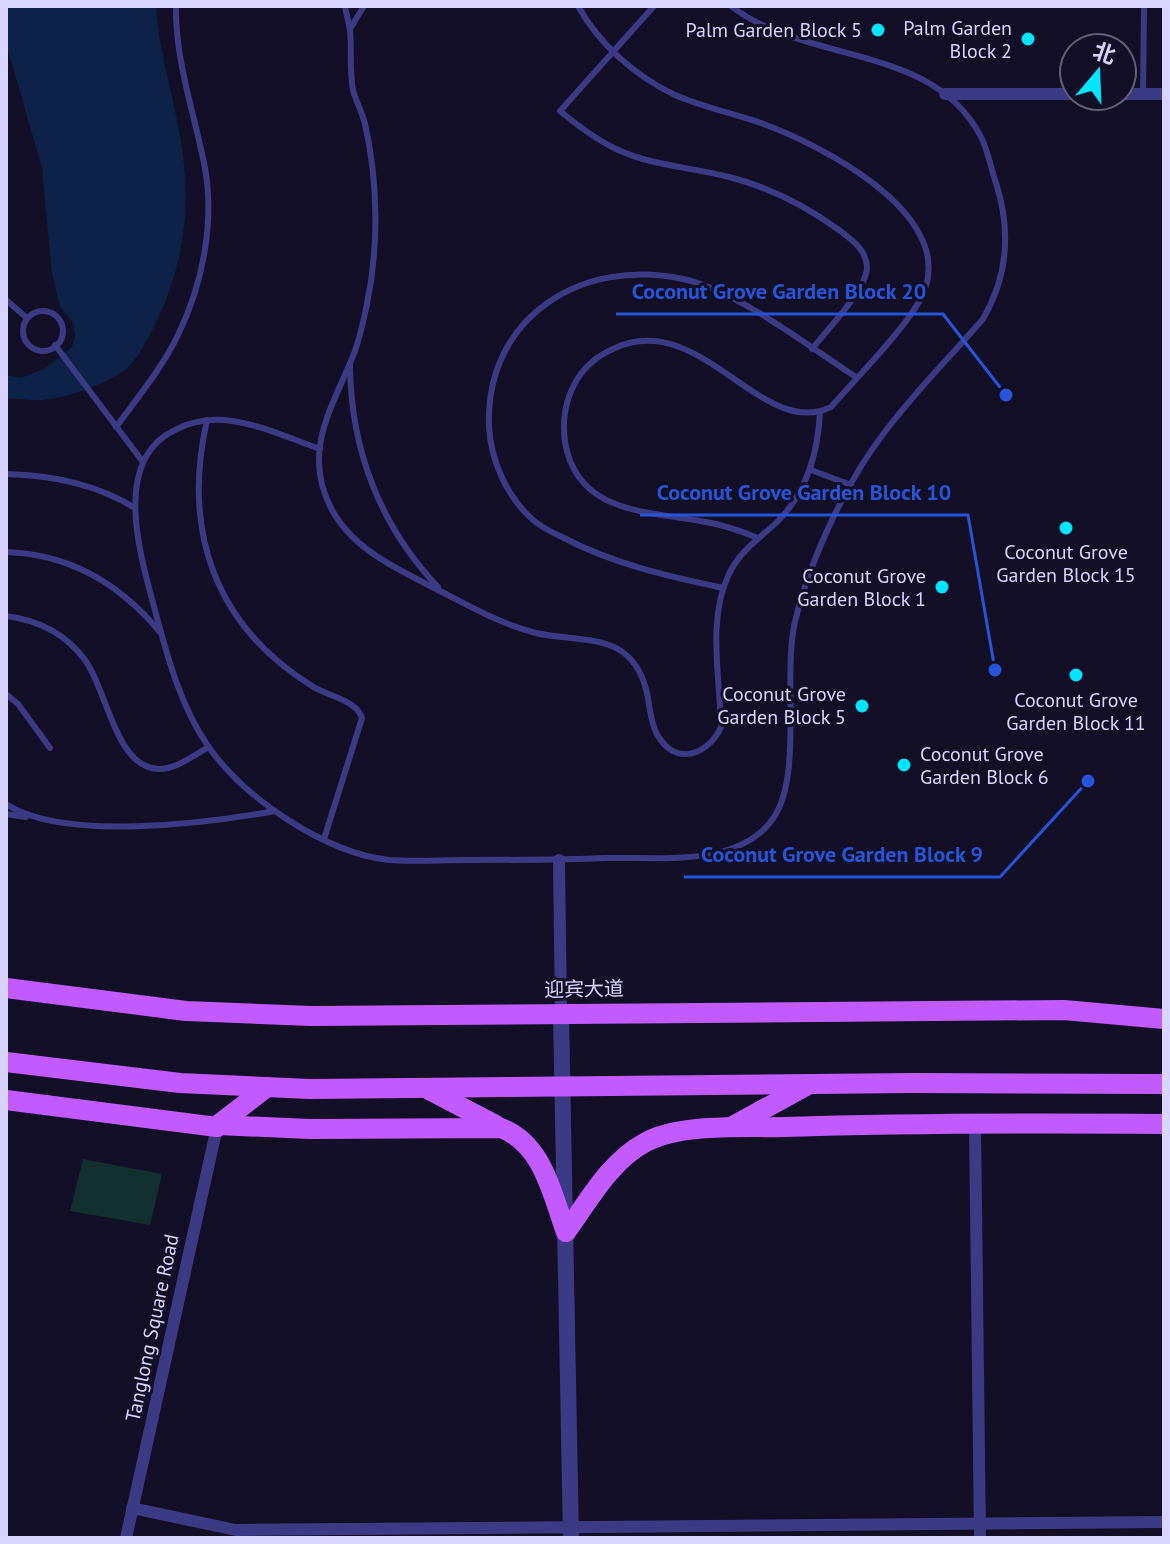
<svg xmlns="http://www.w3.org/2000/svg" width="1170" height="1544" font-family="'PT Sans','Noto Sans SC',sans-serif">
	<rect width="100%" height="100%" fill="#130f26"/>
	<path fill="#12302f" d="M 83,1159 L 162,1174 L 150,1225 L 70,1211 Z"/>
	<path fill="#0c2248" d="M 6,6 L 156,6 C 159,57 177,105 183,156 C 192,219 179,283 148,338 C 142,348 136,361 127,368 C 106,385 69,397 42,400 C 31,401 18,398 6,399 L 6,375 L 21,378 L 44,369 L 72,347 L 75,335 L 73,323 L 60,306 L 52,274 L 42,168 L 6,43 Z"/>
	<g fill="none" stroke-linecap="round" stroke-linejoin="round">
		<g stroke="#3d3a85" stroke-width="6">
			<path d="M 345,6 C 346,14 349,22 350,30 C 352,50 349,67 353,90 C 356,101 362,112 365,124 C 378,181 379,246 367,304 C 364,319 360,336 355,351 C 334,405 300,451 332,510 C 355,552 402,571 442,592 C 473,608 501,624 536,633 C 561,639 597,637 618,649 C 635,659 643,675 647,693 C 650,708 651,727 660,739 C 679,767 710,752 721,727 C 720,678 707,619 729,574 C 740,550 762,537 779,520 C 808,490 818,452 820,412"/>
			<path d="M 578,6 C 599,44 635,76 675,95 C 702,107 732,113 761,123 C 819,144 952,211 925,289 C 914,321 855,379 831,407 C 762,441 701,309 615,348 C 601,354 587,364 578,378 C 566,397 562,420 565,442 C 577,513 645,511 700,521 C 720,524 739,530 758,538"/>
			<path d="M 654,6 L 560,111 C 577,125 595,139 616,149 C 652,166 691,167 729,177 C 769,187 806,206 839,230 C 852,240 867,250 867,268 C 866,290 826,331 812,349"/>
			<path d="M 350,29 L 364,6"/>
			<path d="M 1143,94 L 1144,6"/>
			<path d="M 6,300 L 27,318"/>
			<circle cx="43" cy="331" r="20"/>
			<path d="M 55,345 L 143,462"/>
			<path d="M 350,366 C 351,450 380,526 438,587"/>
			<path d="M 207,420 C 182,530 214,625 312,686 C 327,696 357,700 362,718 L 324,839"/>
			<path d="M 116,427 C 138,397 162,368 178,335 C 202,286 215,223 205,168 C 195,115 175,61 176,6"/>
			<path d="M 320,449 C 291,439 262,425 232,421 C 212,418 192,421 175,430 C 109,461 142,561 156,614 C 168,659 181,707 208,746 C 244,798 325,853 389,860 C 413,862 440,860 464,860 C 512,860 560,860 607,858 C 660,857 738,867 772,820 C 804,777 782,676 795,622 C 809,562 846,482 884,433 C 914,393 950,357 983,319 C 1008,276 1011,230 996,183 C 991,168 988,151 981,137 C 933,43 807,65 731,6"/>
			<path d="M 811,470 L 851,485"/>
			<path d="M 6,474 C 51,475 96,484 135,508"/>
			<path d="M 6,552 C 69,554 119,583 159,631"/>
			<path d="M 723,588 C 667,576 613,564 562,537 C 551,532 539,526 531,518 C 506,495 491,460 489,427 C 485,317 582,257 683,279 C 738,291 808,346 856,377"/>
			<path d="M 6,616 C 38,620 65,633 85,660 C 107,689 115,767 158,769 C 175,770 194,755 209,747"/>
			<path d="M 6,694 L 18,704 L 50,748"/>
			<path d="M 6,804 C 64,842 208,823 275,811"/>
			<path d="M 6,814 L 26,817"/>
		</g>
		<g stroke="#3d3a85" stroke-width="12">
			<path d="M 945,94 L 1074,94"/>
			<path d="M 1122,94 L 1164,94"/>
			<path d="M 559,860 L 561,1014"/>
			<path d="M 975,1123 L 980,1538"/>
			<path d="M 132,1508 L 236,1530 L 1164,1522"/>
			<path d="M 126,1538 L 217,1127"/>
		</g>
		<path stroke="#3d3a85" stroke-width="16" d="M 561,1014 L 571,1538"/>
		<g stroke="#c25bff" stroke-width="20">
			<path d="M 6,988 L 186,1011 L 311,1016 L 1064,1010 L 1164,1019"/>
			<path d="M 6,1062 L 180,1083 L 310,1089 L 913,1083 L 1164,1084"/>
			<path d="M 429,1090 L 496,1125"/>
			<path d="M 6,1100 L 217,1127 L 218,1125 L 310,1129 L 501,1128 C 543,1144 552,1194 566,1232"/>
			<path d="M 218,1125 L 267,1087"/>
			<path d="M 731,1127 L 808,1085"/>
			<path d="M 566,1232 C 589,1200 610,1161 646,1142 C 682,1123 745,1128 785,1127 C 912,1123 1038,1123 1164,1124"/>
		</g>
	</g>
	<g fill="#00e5ff" stroke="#130f26" stroke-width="3">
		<circle cx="878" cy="30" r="8"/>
		<circle cx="1028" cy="39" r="8"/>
		<circle cx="1066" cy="528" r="8"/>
		<circle cx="942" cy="587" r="8"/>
		<circle cx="1076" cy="675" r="8"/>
		<circle cx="862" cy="706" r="8"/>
		<circle cx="904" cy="765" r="8"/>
	</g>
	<g text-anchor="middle" stroke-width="6" stroke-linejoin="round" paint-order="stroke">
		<g font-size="20" fill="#d9d4ff" stroke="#130f26" text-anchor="end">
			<text x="1012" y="35">Palm Garden<tspan x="1012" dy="23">Block 2</tspan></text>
			<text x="862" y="37">Palm Garden Block 5</text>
			<text x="1066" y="559" text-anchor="middle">Coconut Grove<tspan x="1066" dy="23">Garden Block 15</tspan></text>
			<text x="926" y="583">Coconut Grove<tspan x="926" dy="23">Garden Block 1</tspan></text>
			<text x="846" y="701">Coconut Grove<tspan x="846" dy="23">Garden Block 5</tspan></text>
			<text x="1076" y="707" text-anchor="middle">Coconut Grove<tspan x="1076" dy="23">Garden Block 11</tspan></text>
			<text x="920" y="761" text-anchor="start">Coconut Grove<tspan x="920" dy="23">Garden Block 6</tspan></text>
		</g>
		<g font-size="20" fill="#d9d4ff" stroke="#130f26">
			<text transform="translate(584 989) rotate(-1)" y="7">迎宾大道</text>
			<text transform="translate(152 1328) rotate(-78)" y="7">Tanglong Square Road</text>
		</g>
	</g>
	<path fill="none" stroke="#2655da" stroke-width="3" d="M1006 395L943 314H616M995 670L968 515H640M1088 781L1000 877H684"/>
	<g fill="#2655da" stroke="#130f26" stroke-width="3">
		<circle cx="1006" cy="395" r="8"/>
		<circle cx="995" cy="670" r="8"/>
		<circle cx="1088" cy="781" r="8"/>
	</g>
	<g font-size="22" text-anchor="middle" font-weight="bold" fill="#2655da" stroke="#130f26" stroke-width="6" stroke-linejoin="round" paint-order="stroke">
		<text x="779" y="299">Coconut Grove Garden Block 20</text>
		<text x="804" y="500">Coconut Grove Garden Block 10</text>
		<text x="842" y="862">Coconut Grove Garden Block 9</text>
	</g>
	<rect width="1170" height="1544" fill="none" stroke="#d9d4ff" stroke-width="16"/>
	<g transform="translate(1098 72) rotate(19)"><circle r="38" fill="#130f26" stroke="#625e7d" stroke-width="2"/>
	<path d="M0-6L14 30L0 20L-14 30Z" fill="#00e5ff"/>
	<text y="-12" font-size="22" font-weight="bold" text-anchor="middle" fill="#d9d4ff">北</text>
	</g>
</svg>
